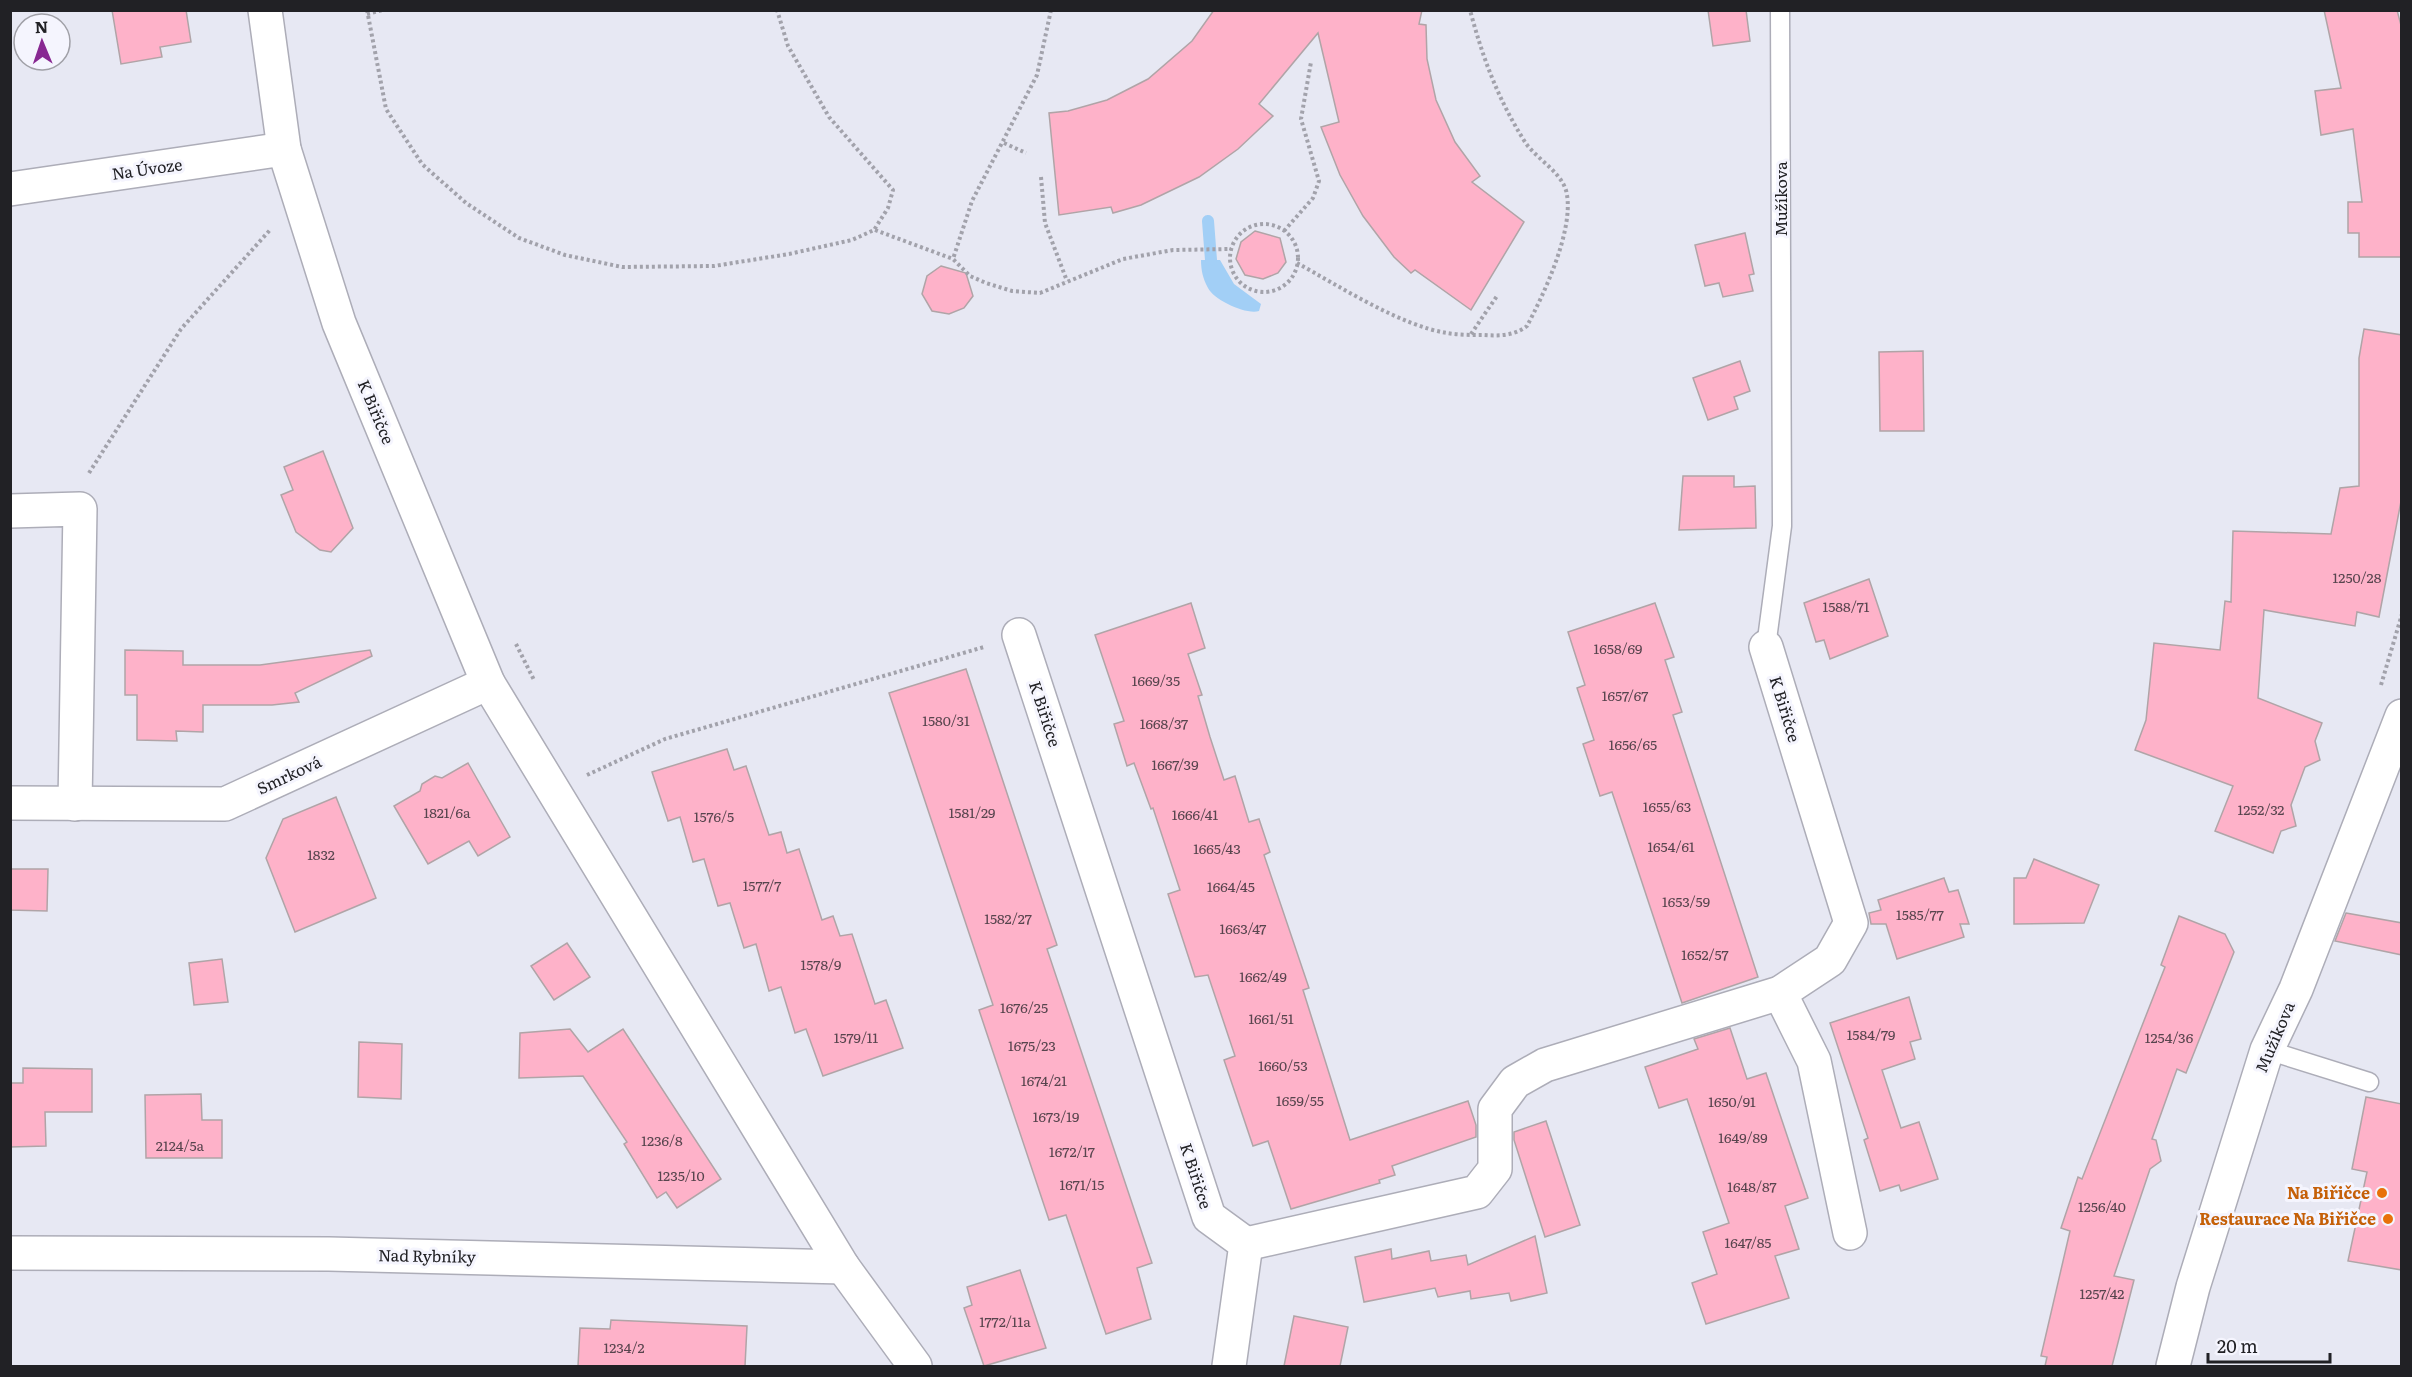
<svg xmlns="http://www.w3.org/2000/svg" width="2412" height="1377" font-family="Literata,serif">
	<rect width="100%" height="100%" fill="#e7e8f3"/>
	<path fill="#a2cff6" d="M 1201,260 L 1220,260 L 1234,284 L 1261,304 L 1259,311 C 1246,315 1214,300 1208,288 C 1203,279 1201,270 1201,260 Z"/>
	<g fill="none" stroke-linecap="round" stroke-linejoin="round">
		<path stroke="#a2cff6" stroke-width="12" d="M 1208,221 L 1211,260"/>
	</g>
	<g fill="#feb2c9" stroke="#b0a4a7" stroke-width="1.5">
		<path d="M 112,10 L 186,10 L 191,42 L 160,47 L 162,57 L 121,64 Z"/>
		<path d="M 1214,10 L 1422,10 L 1419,24 L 1426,25 L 1427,59 L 1436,100 L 1455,142 L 1480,176 L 1472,182 L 1524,222 L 1471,310 L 1415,270 L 1411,273 L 1394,257 L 1363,216 L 1340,175 L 1321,127 L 1339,122 L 1318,33 L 1259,104 L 1273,116 L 1238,149 L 1199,177 L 1141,205 L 1113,213 L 1111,207 L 1059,215 L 1049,113 L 1068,111 L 1107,100 L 1148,79 L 1192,41 Z"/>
		<path d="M 1708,10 L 1746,10 L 1750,41 L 1713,46 Z"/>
		<path d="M 2324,10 L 2397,10 L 2402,29 L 2402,257 L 2359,257 L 2359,233 L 2348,233 L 2348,202 L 2362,202 L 2353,129 L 2321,135 L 2315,91 L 2341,88 Z"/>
		<path d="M 1255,231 L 1280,238 L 1286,262 L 1278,273 L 1263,279 L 1245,275 L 1236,259 L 1241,242 Z"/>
		<path d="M 1745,233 L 1754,274 L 1749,275 L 1753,291 L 1723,297 L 1719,283 L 1705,286 L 1695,245 Z"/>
		<path d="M 941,266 L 966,273 L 973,296 L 964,308 L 949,314 L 932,311 L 922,294 L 927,276 Z"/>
		<path d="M 2364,329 L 2402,335 L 2402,496 L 2379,617 L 2357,612 L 2355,626 L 2264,610 L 2258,698 L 2322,723 L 2315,741 L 2320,760 L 2305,767 L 2291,805 L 2296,826 L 2281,831 L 2273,853 L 2215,831 L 2233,786 L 2135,750 L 2146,720 L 2154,643 L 2220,650 L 2225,601 L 2231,602 L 2233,531 L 2331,534 L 2340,488 L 2359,486 L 2359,358 Z"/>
		<path d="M 1923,351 L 1924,431 L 1880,431 L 1879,352 Z"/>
		<path d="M 1740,361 L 1750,391 L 1734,397 L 1738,409 L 1708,420 L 1693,378 Z"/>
		<path d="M 323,451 L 353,528 L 331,552 L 320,550 L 296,532 L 281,495 L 293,490 L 284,467 Z"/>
		<path d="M 1683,476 L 1734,476 L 1734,487 L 1755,486 L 1756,528 L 1679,530 Z"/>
		<path d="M 1869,579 L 1888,636 L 1830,659 L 1824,640 L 1816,642 L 1804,603 Z"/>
		<path d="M 1191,603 L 1205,648 L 1188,654 L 1202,695 L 1198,696 L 1210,737 L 1224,780 L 1235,776 L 1249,822 L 1259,819 L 1270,852 L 1264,855 L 1309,988 L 1303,990 L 1350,1140 L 1468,1101 L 1476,1125 L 1476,1137 L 1392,1166 L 1395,1175 L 1379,1180 L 1380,1183 L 1291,1209 L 1268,1141 L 1253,1146 L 1224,1060 L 1235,1056 L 1208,975 L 1195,977 L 1168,894 L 1180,890 L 1153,808 L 1151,809 L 1134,763 L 1127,766 L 1114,724 L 1124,721 L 1095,635 Z"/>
		<path d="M 1655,603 L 1674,657 L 1665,660 L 1682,712 L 1673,715 L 1758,977 L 1682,1003 L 1612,792 L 1600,796 L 1583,744 L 1594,740 L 1577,688 L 1585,685 L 1568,632 Z"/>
		<path d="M 125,650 L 183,651 L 183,665 L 260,665 L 370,650 L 372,656 L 295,693 L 299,702 L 272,705 L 203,705 L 203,732 L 176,731 L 177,741 L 137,740 L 137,695 L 125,695 Z"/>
		<path d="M 966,669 L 1057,945 L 1047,949 L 1152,1263 L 1137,1268 L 1151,1319 L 1106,1334 L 1066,1215 L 1049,1220 L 979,1010 L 993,1005 L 889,693 Z"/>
		<path d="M 727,749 L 734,770 L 746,766 L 769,835 L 781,832 L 787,853 L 799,849 L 822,920 L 833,916 L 840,936 L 852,934 L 875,1004 L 886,1000 L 903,1048 L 823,1076 L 806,1029 L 795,1033 L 781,987 L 769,991 L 756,944 L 744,948 L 730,903 L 718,906 L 704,859 L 693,862 L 680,817 L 668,821 L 652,772 Z"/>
		<path d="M 468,763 L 510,837 L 478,856 L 469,841 L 428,864 L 394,806 L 420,791 L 422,784 L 435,776 L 442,778 Z"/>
		<path d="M 336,797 L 376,898 L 295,932 L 266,858 L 283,819 Z"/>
		<path d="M 2034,859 L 2099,885 L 2084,923 L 2014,924 L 2014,878 L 2026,878 Z"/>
		<path d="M 10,869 L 48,869 L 47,911 L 10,910 Z"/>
		<path d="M 1944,878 L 1949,892 L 1958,890 L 1969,924 L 1960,924 L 1964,937 L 1897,959 L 1886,924 L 1871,924 L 1869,913 L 1881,910 L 1878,900 Z"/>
		<path d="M 2346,913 L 2402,923 L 2402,955 L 2335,941 Z"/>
		<path d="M 2179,916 L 2225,934 L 2234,952 L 2186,1073 L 2177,1069 L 2152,1139 L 2156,1140 L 2161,1161 L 2150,1169 L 2114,1276 L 2134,1280 L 2112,1366 L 2045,1366 L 2047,1357 L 2041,1356 L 2070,1231 L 2061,1228 L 2078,1177 L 2082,1179 L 2165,967 L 2161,965 Z"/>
		<path d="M 567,943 L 590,977 L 554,1000 L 531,966 Z"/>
		<path d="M 222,959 L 228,1002 L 194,1005 L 189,963 Z"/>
		<path d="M 1909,997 L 1921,1039 L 1910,1042 L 1915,1059 L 1882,1070 L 1901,1128 L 1919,1122 L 1938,1179 L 1901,1191 L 1899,1185 L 1880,1191 L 1864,1140 L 1868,1138 L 1830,1023 Z"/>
		<path d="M 1730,1028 L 1747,1079 L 1766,1073 L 1808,1198 L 1785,1206 L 1799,1249 L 1775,1256 L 1789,1298 L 1706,1324 L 1692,1283 L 1717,1274 L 1703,1232 L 1729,1223 L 1687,1099 L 1659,1108 L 1645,1067 L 1698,1049 L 1694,1039 Z"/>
		<path d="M 570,1029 L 588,1052 L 623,1029 L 721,1179 L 677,1208 L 666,1192 L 657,1198 L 624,1144 L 627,1142 L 583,1076 L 519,1078 L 520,1033 Z"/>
		<path d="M 359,1042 L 402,1044 L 401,1099 L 358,1097 Z"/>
		<path d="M 23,1068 L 92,1069 L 92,1112 L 45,1112 L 46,1146 L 10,1147 L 10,1083 L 23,1083 Z"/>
		<path d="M 201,1094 L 202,1120 L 222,1120 L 222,1158 L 146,1158 L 145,1095 Z"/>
		<path d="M 2366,1097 L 2402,1104 L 2402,1270 L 2348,1261 L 2367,1172 L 2352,1169 Z"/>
		<path d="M 1546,1121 L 1580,1225 L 1545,1237 L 1514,1140 L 1514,1132 Z"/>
		<path d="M 1535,1236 L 1547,1293 L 1511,1301 L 1509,1293 L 1471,1299 L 1470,1291 L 1438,1297 L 1435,1288 L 1364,1302 L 1355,1257 L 1391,1249 L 1392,1259 L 1429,1251 L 1431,1261 L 1466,1255 L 1468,1265 Z"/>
		<path d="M 1020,1270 L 1046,1348 L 984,1366 L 964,1308 L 972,1305 L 967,1287 Z"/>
		<path d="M 1294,1316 L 1348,1327 L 1340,1366 L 1284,1366 Z"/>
		<path d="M 611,1320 L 747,1326 L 745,1366 L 578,1366 L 580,1328 L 610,1329 Z"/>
	</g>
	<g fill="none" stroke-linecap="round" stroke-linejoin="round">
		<g stroke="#adadb8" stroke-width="21">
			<g id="service">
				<path d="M 1766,647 L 1782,526 L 1780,10"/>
				<path d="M 2267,1050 L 2369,1082"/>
			</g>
		</g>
		<g stroke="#adadb8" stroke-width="36">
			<g id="minor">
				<path d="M 265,10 L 284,149 L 339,323 L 488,683 L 843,1267 L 915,1366"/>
				<path d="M 10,189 L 284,149"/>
				<path d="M 10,511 L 80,509 L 75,804"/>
				<path d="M 1019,635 L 1209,1217 L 1246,1244 L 1229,1366"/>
				<path d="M 10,803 L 225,804 L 488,683"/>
				<path d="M 1780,993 L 1814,1061 L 1850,1233"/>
				<path d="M 1246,1244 L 1477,1192 L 1495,1169 L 1495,1109 L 1515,1082 L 1545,1065 L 1780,993 L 1830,960 L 1851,923 L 1766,647"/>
				<path d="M 10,1253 L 329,1254 L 843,1267"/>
				<path d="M 2173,1366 L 2193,1287 L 2267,1050 L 2296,989 L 2402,716"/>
			</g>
		</g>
		<g stroke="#a2a2ab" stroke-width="4" stroke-dasharray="3 3" stroke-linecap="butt">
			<path d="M 367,10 L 386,109 L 422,164 L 466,203 L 519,238 L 565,255 L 622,267 L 714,266 L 789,254 L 852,240 L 874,230 L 888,208 L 893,190 L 829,117 L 788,46 L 777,10"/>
			<path d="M 1051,10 L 1037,75 L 972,201 L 953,259 L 970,276 L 986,283 L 1012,291 L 1040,293 L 1123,259 L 1173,250 L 1231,249"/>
			<path d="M 367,14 L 383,10"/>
			<path d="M 1004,143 L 1026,153"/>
			<path d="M 1041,177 L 1045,223 L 1067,281"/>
			<circle cx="1264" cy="258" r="34"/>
			<path d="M 875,230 L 953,259"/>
			<path d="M 1284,231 L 1313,198 L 1319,181 L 1301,119 L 1311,62"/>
			<path d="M 1297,263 C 1339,286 1401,326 1447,333 C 1459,335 1472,335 1484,335 C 1499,336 1514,336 1527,326 C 1544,294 1573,232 1567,195 C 1564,173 1537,160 1525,142 C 1498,99 1483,59 1470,10"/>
			<path d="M 1471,334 L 1497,296"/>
			<path d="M 89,473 L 181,329 L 270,230"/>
			<path d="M 516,644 L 534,680"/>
			<path d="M 2381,685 L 2402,614"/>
			<path d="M 587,775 L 665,739 L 984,647"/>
		</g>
		<use href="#service" stroke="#fff" stroke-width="18"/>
		<use href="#minor" stroke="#fff" stroke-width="33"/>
	</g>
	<g fill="#e8710a" stroke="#f5f5fe" stroke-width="2">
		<circle cx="2382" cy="1193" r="6"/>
		<circle cx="2388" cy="1219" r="6"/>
	</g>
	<g text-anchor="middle" stroke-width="6" stroke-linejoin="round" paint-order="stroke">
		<g font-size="14" fill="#58454e">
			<text x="2357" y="583">1250/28</text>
			<text x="1846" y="612">1588/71</text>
			<text x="1618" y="654">1658/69</text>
			<text x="1156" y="686">1669/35</text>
			<text x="1625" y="701">1657/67</text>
			<text x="946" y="726">1580/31</text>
			<text x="1164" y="729">1668/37</text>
			<text x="1633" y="750">1656/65</text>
			<text x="1175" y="770">1667/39</text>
			<text x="1667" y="812">1655/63</text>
			<text x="2261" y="815">1252/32</text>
			<text x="447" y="818">1821/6a</text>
			<text x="972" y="818">1581/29</text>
			<text x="1195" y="820">1666/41</text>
			<text x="714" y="822">1576/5</text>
			<text x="1671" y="852">1654/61</text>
			<text x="1217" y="854">1665/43</text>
			<text x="321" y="860">1832</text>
			<text x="762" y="891">1577/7</text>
			<text x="1231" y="892">1664/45</text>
			<text x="1686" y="907">1653/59</text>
			<text x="1920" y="920">1585/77</text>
			<text x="1008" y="924">1582/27</text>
			<text x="1243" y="934">1663/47</text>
			<text x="1705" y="960">1652/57</text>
			<text x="821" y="970">1578/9</text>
			<text x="1263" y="982">1662/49</text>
			<text x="1024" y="1013">1676/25</text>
			<text x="1271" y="1024">1661/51</text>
			<text x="1871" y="1040">1584/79</text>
			<text x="856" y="1043">1579/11</text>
			<text x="2169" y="1043">1254/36</text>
			<text x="1032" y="1051">1675/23</text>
			<text x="1283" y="1071">1660/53</text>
			<text x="1044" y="1086">1674/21</text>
			<text x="1300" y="1106">1659/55</text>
			<text x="1732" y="1107">1650/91</text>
			<text x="1056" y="1122">1673/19</text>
			<text x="1743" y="1143">1649/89</text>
			<text x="662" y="1146">1236/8</text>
			<text x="180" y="1151">2124/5a</text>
			<text x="1072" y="1157">1672/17</text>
			<text x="681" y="1181">1235/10</text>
			<text x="1082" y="1190">1671/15</text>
			<text x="1752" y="1192">1648/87</text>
			<text x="2102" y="1212">1256/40</text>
			<text x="1748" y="1248">1647/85</text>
			<text x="2102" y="1299">1257/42</text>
			<text x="1005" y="1327">1772/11a</text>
			<text x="624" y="1353">1234/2</text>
		</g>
		<g font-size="16" fill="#212125" stroke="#f5f5fe">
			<text transform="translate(147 169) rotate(-8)" y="6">Na Úvoze</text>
			<text transform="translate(1781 199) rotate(-90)" y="6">Mužíkova</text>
			<text transform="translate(376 412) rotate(67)" y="6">K Biřičce</text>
			<text transform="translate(1785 709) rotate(73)" y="6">K Biřičce</text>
			<text transform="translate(1045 714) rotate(72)" y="6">K Biřičce</text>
			<text transform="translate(289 775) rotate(-25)" y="6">Smrková</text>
			<text transform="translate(2275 1037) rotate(-67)" y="6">Mužíkova</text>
			<text transform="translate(1196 1176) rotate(72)" y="6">K Biřičce</text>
			<text transform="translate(427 1256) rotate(1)" y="6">Nad Rybníky</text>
		</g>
		<g font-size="16" font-weight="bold" fill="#c56008" stroke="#f5f5fe" text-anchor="end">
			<text x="2370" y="1199">Na Biřičce</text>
			<text x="2376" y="1225">Restaurace Na Biřičce</text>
		</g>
	</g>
	<rect width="2412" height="1377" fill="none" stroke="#212125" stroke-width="24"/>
	<g transform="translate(42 42) rotate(358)"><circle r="28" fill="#f5f5fe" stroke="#a0a0a7" stroke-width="1.5"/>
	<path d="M0-4.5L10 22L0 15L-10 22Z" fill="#882892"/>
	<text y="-9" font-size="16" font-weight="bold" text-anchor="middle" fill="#212125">N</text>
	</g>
	<path d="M2208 1353v9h122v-9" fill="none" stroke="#212125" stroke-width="3"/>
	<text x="2217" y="1353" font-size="18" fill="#212125" stroke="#f5f5fe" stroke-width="4.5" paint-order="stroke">20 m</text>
</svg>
